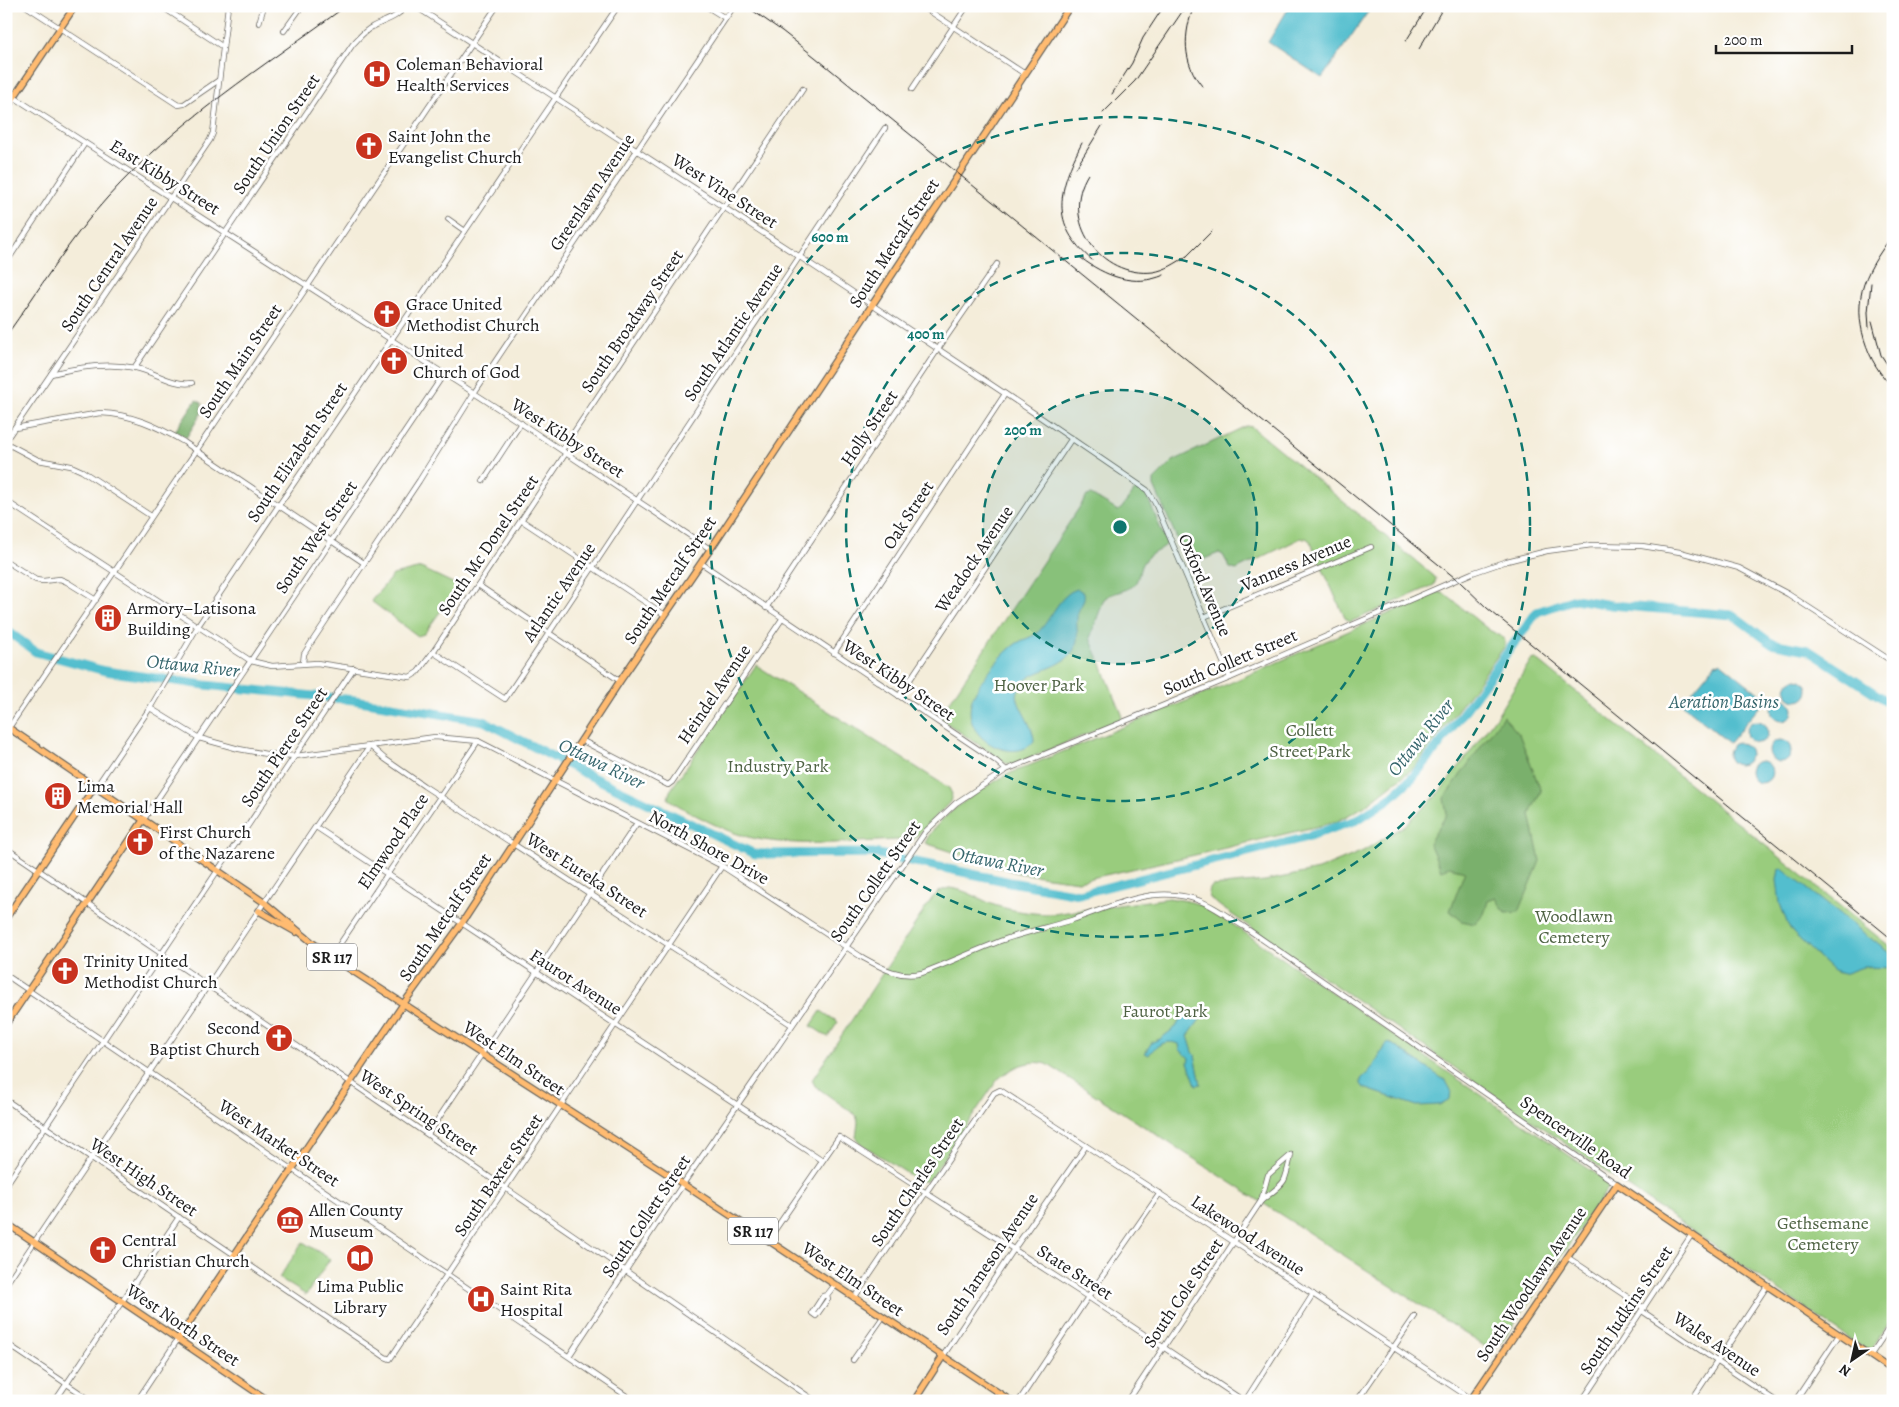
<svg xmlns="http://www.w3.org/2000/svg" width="1899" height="1407" font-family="Alegreya,serif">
	<rect width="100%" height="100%" fill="#fff"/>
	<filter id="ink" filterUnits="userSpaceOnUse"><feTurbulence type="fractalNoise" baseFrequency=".02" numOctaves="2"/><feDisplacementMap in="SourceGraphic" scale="10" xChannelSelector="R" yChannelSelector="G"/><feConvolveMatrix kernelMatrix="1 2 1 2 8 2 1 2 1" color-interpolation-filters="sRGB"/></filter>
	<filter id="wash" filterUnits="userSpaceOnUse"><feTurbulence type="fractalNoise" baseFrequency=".0096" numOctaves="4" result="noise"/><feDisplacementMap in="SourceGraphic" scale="20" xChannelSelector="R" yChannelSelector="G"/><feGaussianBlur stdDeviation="1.12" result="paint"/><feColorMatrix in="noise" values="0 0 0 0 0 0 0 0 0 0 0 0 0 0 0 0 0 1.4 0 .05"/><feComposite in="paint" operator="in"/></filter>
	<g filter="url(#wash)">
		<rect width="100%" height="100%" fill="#f4edda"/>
		<g fill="#99cc7d" stroke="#5a744c">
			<path d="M 1246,426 L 1252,427 L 1434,576 L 1436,579 L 1434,585 L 1350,622 L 1345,618 L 1310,541 L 1306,538 L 1301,538 L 1236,570 L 1230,568 L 1223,555 L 1219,553 L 1194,563 L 1187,561 L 1154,486 L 1154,480 L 1173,461 Z"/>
			<path d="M 1136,489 L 1139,489 L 1147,496 L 1167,544 C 1160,551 1150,553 1144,561 C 1138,568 1140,580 1133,586 C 1124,592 1112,592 1104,599 L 1090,638 L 1122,714 L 1121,720 L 1013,765 L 1006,763 L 948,724 L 942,719 L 942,713 L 1087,496 L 1091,495 L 1118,511 L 1121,509 Z"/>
			<path d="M 421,568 L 459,586 L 424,634 L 418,636 L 371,601 L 393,575 Z"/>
			<path d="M 1438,592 L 1445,594 L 1489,630 L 1501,636 L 1505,641 L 1505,646 L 1415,767 L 1365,806 L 1336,822 L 1204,853 L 1078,881 L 1018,873 L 925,843 C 937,815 981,790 1006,775 L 1223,686 Z"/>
			<path d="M 1536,659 L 1893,949 L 1893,1317 L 1870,1351 L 1867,1351 L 1221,907 L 1210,898 L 1208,892 L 1212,886 L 1265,881 L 1318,870 L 1363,851 L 1404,826 L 1436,796 L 1465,759 L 1499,712 L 1531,660 Z"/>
			<path d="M 756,665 L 949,788 L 952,794 L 950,802 L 911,842 L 898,840 C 851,842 789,848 744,836 C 722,830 688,812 668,799 L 670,791 Z"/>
			<path d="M 949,888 C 965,889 979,899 994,905 C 1013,911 1033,914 1053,914 L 1169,898 L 1188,901 L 1201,905 L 1219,915 L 1608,1182 L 1609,1187 L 1502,1342 L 1495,1348 L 1489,1349 L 1047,1064 C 1028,1059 1013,1067 998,1079 L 931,1177 L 927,1181 L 919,1181 L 860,1143 L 856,1138 L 858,1122 L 856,1115 L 815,1086 L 812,1080 L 933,897 L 940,891 Z"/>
			<path d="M 821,1011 L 838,1022 L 828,1037 L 811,1026 Z"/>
			<path d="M 303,1242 L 330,1259 L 306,1295 L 279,1278 Z"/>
		</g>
		<g fill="#7ab06c" stroke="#4b6644">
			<path d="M 196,400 L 202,403 L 201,414 L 186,438 L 175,431 Z"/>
			<path d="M 1503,716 L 1519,734 L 1541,791 L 1530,814 L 1540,861 L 1519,912 L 1505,913 L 1496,898 L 1488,901 L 1484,914 L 1475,924 L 1462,921 L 1450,911 L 1465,871 L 1449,867 L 1441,870 L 1429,843 L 1447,814 L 1444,798 Z"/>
		</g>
		<g fill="#53bece" stroke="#386d75">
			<path d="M 1290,6 L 1368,6 L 1370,9 L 1322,78 L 1268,42 Z"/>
			<path d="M 1078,589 L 1084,593 C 1086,603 1077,608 1077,618 C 1076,627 1079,636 1076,645 C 1066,673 1027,666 1018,691 C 1013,703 1034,724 1034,741 C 1015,767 949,736 977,689 C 985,675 1003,652 1017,643 C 1023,639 1031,638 1037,633 C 1051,621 1059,593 1078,589 Z"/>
			<path d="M 1720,662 L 1766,699 L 1729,743 L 1682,704 L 1716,663 L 1718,664 Z"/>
			<circle cx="1797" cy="690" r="11"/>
			<circle cx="1782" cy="710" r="11"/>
			<circle cx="1757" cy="732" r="11"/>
			<circle cx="1780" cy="751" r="11"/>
			<circle cx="1739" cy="754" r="11"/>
			<circle cx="1761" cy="772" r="11"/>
			<path d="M 1781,868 L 1893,956 L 1893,968 L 1863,967 L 1843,974 L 1833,971 L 1793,933 L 1788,925 L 1780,904 L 1777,880 L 1779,869 Z"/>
			<path d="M 1183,1009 C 1189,1009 1199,1012 1201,1018 L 1188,1036 L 1193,1052 L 1195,1055 L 1201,1084 L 1196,1085 L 1188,1062 L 1189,1058 L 1180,1050 L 1179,1044 C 1167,1039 1155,1045 1149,1055 L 1145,1053 L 1152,1042 L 1160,1039 L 1176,1027 L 1181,1018 Z"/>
			<path d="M 1389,1042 L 1446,1081 L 1451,1090 L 1450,1099 L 1439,1105 L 1417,1106 L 1364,1088 L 1361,1084 L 1361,1079 L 1372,1069 L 1385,1045 Z"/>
		</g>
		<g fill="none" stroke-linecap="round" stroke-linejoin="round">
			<path stroke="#53bece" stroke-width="9" d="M 6,630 L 36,652 L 105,671 L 205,685 L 354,700 L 484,721 L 584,773 L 755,854 L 873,853 L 1010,882 L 1079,894 L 1300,839 L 1357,820 L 1389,799 L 1412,778 L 1437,748 L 1537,612 L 1575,599 L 1611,605 L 1733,615 L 1771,643 L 1808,650 L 1893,705"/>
		</g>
	</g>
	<g filter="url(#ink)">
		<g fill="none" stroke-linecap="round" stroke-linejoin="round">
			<g stroke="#68655e" stroke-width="6">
				<g id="minor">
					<path d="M 26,6 L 178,105 L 184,104 L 219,80"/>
					<path d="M 161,6 L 223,47"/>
					<path d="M 415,6 L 800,257 L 1037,415 L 1147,490 L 1155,503 L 1230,678"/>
					<path d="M 706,6 L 725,18"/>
					<path d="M 922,6 L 1025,74"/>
					<path d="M 259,23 L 264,6"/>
					<path d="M 284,31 L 302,6"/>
					<path d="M 912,89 L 967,6"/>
					<path d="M 6,92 L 516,420 L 710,549"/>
					<path d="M 448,219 L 465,231"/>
					<path d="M 6,263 L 85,143"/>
					<path d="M 134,368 L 353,44 C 359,38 364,31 372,27 C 385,20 396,19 406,6"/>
					<path d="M 51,374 C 78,367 108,362 136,368 C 155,372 173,386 192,383"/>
					<path d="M 15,428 L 100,413 C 131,414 157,426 184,442 L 364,563"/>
					<path d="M 6,440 L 210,140 L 213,133 L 228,6"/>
					<path d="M 6,443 L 38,460 L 71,466 L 82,471 L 151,516"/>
					<path d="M 562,450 L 803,89"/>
					<path d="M 483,481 L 521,423"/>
					<path d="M 6,501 L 251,661 L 272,666 L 317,663 L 410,677 L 418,672 L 433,652 L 566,453"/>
					<path d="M 521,520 L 665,615"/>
					<path d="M 6,561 L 36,580 L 43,581 L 60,579 L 67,582 L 96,600"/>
					<path d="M 701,563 L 996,761 L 1006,770"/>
					<path d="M 478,585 L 620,681"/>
					<path d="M 766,608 L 938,349 L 997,264"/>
					<path d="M 1204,617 L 1371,547"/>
					<path d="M 433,652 L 505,699 L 885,128"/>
					<path d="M 834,653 L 1005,394"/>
					<path d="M 303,663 L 304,654 L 311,643 L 419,481 L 474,393 L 734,6"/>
					<path d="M 899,696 L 1072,438"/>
					<path d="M 150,708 L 199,738 L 239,749 L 266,754 L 296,756 L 435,737 L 478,741 L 722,866 L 860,956 C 880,967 899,979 922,973 C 949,963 976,950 1003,940 C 1026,932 1049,927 1072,920 C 1108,908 1144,889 1182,896 C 1205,899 1223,914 1243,926 L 1617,1184"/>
					<path d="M 6,732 L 497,6"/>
					<path d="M 581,740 L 668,785 L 672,782 L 782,619"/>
					<path d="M 96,787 L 150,708 L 198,626 L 279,505 L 618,6"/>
					<path d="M 144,819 L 444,374"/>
					<path d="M 316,827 L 821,1160"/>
					<path d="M 6,848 L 431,1137 L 815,1401"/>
					<path d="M 331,957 L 478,741"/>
					<path d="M 6,975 L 634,1401"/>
					<path d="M 6,1100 L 385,1357 L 390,1359 L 722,866"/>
					<path d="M 428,1134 L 637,823"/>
					<path d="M 6,1185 L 354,668"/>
					<path d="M 1261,1201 L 1268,1175 L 1291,1155"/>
					<path d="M 768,1240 L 839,1137 L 1088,1297 L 1244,1401"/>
					<path d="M 1567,1257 L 1644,1308"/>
					<path d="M 6,1284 L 370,746 L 385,759 L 424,786 L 792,1025"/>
					<path d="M 827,1295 L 823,1296 L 812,1313 L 816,1316 L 828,1299 L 827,1295 L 834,1286"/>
					<path d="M 854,1298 L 994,1093 L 1000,1090 L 1234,1242 L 1473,1400"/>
					<path d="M 1642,1311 L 1776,1401"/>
					<path d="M 6,1343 L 92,1401"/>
					<path d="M 569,1356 L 683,1184 L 926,831 L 956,803 L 1006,770 L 1230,678 L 1472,573 L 1507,561 L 1547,551 L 1592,545 L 1642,546 L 1680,552 L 1739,568 L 1788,594 L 1893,662"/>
					<path d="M 943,1356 L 1014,1249 L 1086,1146"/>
					<path d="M 1870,1356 L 1893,1322"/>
					<path d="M 853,1360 L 883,1317"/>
					<path d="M 55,1401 L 179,1217"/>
					<path d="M 137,1401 L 178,1339"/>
					<path d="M 1019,1401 L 1088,1297 L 1160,1193"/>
					<path d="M 1128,1401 L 1261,1201 C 1286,1181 1284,1187 1291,1155"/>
					<path d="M 1245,1401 L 1313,1294"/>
					<path d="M 1357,1401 L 1415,1316"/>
					<path d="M 1582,1401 L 1692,1234"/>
					<path d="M 1691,1401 L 1767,1286"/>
					<path d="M 1795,1401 L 1839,1335"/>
					<path d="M 1890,1401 L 1893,1397"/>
				</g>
			</g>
			<g stroke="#68655e" stroke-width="8">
				<g id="major">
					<path d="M 6,109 L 75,6"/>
					<path d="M 6,726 L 265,903 L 314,944 L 331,957 L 683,1184 L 1011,1401"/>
					<path d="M 259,911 L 296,932"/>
					<path d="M 6,918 L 91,792 L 96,787"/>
					<path d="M 6,1024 L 144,819"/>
					<path d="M 6,1223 L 269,1401"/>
					<path d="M 178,1339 L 404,1003 L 462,923 L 620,681 L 716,541 L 1070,6"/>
					<path d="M 914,1401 L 943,1356"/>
					<path d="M 1470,1401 L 1617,1184 L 1893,1371"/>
				</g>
			</g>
			<use href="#minor" stroke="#fff" stroke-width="4.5"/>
			<use href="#major" stroke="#ffbb71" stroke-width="5.5"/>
			<g stroke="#1c1c1c" stroke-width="1">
				<path d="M 746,6 L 782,31 L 815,57 L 1460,582 L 1487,608 L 1893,940"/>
				<path d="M 1194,6 C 1183,34 1182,62 1202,86"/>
				<path d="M 1406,41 L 1428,6"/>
				<path d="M 1419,49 L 1444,6"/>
				<path d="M 1112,94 L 1132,63 L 1143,38 L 1164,6"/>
				<path d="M 1103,113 L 1135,81 L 1186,6"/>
				<path d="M 1082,143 C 1058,189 1049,224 1092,260"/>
				<path d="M 1076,168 L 1102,126"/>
				<path d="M 1088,174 C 1059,220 1100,278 1153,272 C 1166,270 1176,263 1187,256"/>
				<path d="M 1893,234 C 1882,250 1870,266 1864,284 C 1852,318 1867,364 1893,387"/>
				<path d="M 1081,258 C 1105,276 1134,288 1164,275"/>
				<path d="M 1182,261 L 1212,231"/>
				<path d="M 1872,321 L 1881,355 L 1893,373"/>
				<path d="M 1869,328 L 1868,312 L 1871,283"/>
				<path d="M 6,336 C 39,290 69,240 107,198 C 175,122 264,66 346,6"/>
			</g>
		</g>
	</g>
	<circle cx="1120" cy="527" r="137" fill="#0f766e" fill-opacity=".12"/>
	<g fill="none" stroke="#0f766e" stroke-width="2.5" stroke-dasharray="9 6">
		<circle cx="1120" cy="527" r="137"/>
		<circle cx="1120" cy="527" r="274"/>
		<circle cx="1120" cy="527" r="410"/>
	</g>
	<defs>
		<g id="hospital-disc" transform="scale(1.4375)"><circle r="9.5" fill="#c8321e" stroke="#fff"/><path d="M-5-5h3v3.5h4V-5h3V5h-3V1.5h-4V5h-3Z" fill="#fff"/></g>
		<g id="church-disc" transform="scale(1.4375)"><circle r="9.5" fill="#c8321e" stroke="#fff"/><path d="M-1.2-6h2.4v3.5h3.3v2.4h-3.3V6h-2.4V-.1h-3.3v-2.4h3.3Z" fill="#fff"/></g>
		<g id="building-disc" transform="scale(1.4375)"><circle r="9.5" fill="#c8321e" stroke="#fff"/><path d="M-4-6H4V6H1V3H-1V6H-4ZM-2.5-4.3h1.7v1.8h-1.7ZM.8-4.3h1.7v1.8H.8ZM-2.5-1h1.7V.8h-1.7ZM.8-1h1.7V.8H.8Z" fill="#fff"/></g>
		<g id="museum-disc" transform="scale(1.4375)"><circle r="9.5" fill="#c8321e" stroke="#fff"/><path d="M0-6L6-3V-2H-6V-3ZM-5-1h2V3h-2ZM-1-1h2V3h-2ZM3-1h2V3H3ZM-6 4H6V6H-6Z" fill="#fff"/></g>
		<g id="library-disc" transform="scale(1.4375)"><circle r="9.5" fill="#c8321e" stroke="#fff"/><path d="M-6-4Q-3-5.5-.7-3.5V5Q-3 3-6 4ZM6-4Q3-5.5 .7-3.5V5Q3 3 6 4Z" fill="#fff"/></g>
	</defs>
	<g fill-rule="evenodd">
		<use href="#hospital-disc" x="377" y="74"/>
		<use href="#church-disc" x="369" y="146"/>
		<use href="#church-disc" x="387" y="314"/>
		<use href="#church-disc" x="394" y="361"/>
		<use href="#building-disc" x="108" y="618"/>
		<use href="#building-disc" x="58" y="796"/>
		<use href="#church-disc" x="140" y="842"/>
		<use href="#church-disc" x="65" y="971"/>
		<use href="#church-disc" x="279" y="1038"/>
		<use href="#museum-disc" x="290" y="1220"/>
		<use href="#church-disc" x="103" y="1250"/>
		<use href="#library-disc" x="360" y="1258"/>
		<use href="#hospital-disc" x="481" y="1299"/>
	</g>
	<g text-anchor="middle" stroke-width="5" stroke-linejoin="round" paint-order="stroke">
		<g fill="#fff" stroke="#606060" stroke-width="1">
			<rect x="307" y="943.5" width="50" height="27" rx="4"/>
			<rect x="728" y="1217.5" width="50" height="27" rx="4"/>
		</g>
		<g font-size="16" font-weight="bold" fill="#1c1c1c">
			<text x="332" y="963">SR 117</text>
			<text x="753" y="1237">SR 117</text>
		</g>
		<g font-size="18" fill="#1c1c1c" stroke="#fff" text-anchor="start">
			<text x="396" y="70">Coleman Behavioral<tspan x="396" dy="21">Health Services</tspan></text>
			<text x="388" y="142">Saint John the<tspan x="388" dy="21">Evangelist Church</tspan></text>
			<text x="406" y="310">Grace United<tspan x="406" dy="21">Methodist Church</tspan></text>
			<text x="413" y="357">United<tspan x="413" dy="21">Church of God</tspan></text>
			<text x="127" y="614">Armory–Latisona<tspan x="127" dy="21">Building</tspan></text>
			<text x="77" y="792">Lima<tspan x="77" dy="21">Memorial Hall</tspan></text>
			<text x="159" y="838">First Church<tspan x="159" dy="21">of the Nazarene</tspan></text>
			<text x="84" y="967">Trinity United<tspan x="84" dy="21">Methodist Church</tspan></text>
			<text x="260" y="1034" text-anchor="end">Second<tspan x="260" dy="21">Baptist Church</tspan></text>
			<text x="309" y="1216">Allen County<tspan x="309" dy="21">Museum</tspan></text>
			<text x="122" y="1246">Central<tspan x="122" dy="21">Christian Church</tspan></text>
			<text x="360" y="1292" text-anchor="middle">Lima Public<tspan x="360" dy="21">Library</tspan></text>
			<text x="500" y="1295">Saint Rita<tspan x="500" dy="21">Hospital</tspan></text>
		</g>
		<g font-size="18" fill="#1c1c1c" stroke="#fff">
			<text transform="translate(276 134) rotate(-56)" y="6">South Union Street</text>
			<text transform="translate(165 177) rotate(32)" y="6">East Kibby Street</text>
			<text transform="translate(725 191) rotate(33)" y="6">West Vine Street</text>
			<text transform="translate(592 192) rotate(-56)" y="6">Greenlawn Avenue</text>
			<text transform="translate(894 243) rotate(-57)" y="6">South Metcalf Street</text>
			<text transform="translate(109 264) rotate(-56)" y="6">South Central Avenue</text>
			<text transform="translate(632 321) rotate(-56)" y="6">South Broadway Street</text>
			<text transform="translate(733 332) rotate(-56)" y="6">South Atlantic Avenue</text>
			<text transform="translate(240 361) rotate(-56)" y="6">South Main Street</text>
			<text transform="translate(869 428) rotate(-56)" y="6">Holly Street</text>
			<text transform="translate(568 438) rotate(33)" y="6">West Kibby Street</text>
			<text transform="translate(297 452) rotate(-56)" y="6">South Elizabeth Street</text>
			<text transform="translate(908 515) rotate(-57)" y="6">Oak Street</text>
			<text transform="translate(316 537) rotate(-56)" y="6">South West Street</text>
			<text transform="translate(488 545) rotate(-56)" y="6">South Mc Donel Street</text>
			<text transform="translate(974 559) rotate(-56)" y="6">Weadock Avenue</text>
			<text transform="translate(1296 563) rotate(-23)" y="6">Vanness Avenue</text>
			<text transform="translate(670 580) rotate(-56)" y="6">South Metcalf Street</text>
			<text transform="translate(1205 585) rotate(67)" y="6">Oxford Avenue</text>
			<text transform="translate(559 592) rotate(-56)" y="6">Atlantic Avenue</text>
			<text transform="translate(1230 662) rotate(-23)" y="6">South Collett Street</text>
			<text transform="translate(899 680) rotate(34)" y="6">West Kibby Street</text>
			<text transform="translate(714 694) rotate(-56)" y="6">Heindel Avenue</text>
			<text transform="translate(284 747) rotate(-56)" y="6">South Pierce Street</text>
			<text transform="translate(393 841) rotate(-56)" y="6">Elmwood Place</text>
			<text transform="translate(709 847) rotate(29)" y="6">North Shore Drive</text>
			<text transform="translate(587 875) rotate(33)" y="6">West Eureka Street</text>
			<text transform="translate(875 881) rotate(-55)" y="6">South Collett Street</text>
			<text transform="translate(445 917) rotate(-56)" y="6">South Metcalf Street</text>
			<text transform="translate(576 982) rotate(33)" y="6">Faurot Avenue</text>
			<text transform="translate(514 1058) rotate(34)" y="6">West Elm Street</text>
			<text transform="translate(419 1112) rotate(34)" y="6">West Spring Street</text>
			<text transform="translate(1576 1137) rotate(35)" y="6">Spencerville Road</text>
			<text transform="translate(279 1143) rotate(34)" y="6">West Market Street</text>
			<text transform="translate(498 1175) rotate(-56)" y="6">South Baxter Street</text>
			<text transform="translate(144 1177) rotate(34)" y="6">West High Street</text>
			<text transform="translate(917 1182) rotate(-56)" y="6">South Charles Street</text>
			<text transform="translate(646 1216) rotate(-56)" y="6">South Collett Street</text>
			<text transform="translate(1248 1235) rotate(33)" y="6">Lakewood Avenue</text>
			<text transform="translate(987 1264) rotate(-56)" y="6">South Jameson Avenue</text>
			<text transform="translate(1075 1272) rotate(33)" y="6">State Street</text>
			<text transform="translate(853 1279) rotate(34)" y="6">West Elm Street</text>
			<text transform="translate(1531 1284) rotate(-56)" y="6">South Woodlawn Avenue</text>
			<text transform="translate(1183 1293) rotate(-56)" y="6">South Cole Street</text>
			<text transform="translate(1626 1310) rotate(-56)" y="6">South Judkins Street</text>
			<text transform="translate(183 1325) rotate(34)" y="6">West North Street</text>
			<text transform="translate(1717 1344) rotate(34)" y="6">Wales Avenue</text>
		</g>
		<g font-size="18" fill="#4e6243" stroke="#fff">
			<text x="1039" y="691">Hoover Park</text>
			<text x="1310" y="736">Collett<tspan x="1310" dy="21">Street Park</tspan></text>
			<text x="778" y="772">Industry Park</text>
			<text x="1574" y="922">Woodlawn<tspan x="1574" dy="21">Cemetery</tspan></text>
			<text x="1165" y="1017">Faurot Park</text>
			<text x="1823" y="1229">Gethsemane<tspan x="1823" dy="21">Cemetery</tspan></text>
		</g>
		<g font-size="19" font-style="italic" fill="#35656c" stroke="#fff">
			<text transform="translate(193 665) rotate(6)" y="7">Ottawa River</text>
			<text x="1724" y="708">Aeration Basins</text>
			<text transform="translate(1420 737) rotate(-51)" y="7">Ottawa River</text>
			<text transform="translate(602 763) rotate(26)" y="7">Ottawa River</text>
			<text transform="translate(998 861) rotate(11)" y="7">Ottawa River</text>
		</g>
	</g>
	<circle cx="1120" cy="527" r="8" fill="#0f766e" stroke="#fff" stroke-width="2.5"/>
	<g font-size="15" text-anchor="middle" font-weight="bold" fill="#0f766e" stroke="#fff" stroke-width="5" stroke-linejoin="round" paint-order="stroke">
		<text x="830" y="242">600 m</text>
		<text x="926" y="339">400 m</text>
		<text x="1023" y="435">200 m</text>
	</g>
	<rect width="1899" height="1407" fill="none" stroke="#fff" stroke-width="25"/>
	<g transform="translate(1852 1360) rotate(214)" stroke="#ffffff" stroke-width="4" paint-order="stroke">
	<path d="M0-4L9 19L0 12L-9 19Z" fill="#1c1c1c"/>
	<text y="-8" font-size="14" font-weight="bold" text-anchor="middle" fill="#1c1c1c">N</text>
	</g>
	<path d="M1716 45v8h136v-8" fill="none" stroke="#1c1c1c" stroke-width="2.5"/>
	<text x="1724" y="45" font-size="15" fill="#1c1c1c" stroke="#ffffff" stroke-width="4" paint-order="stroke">200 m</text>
</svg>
